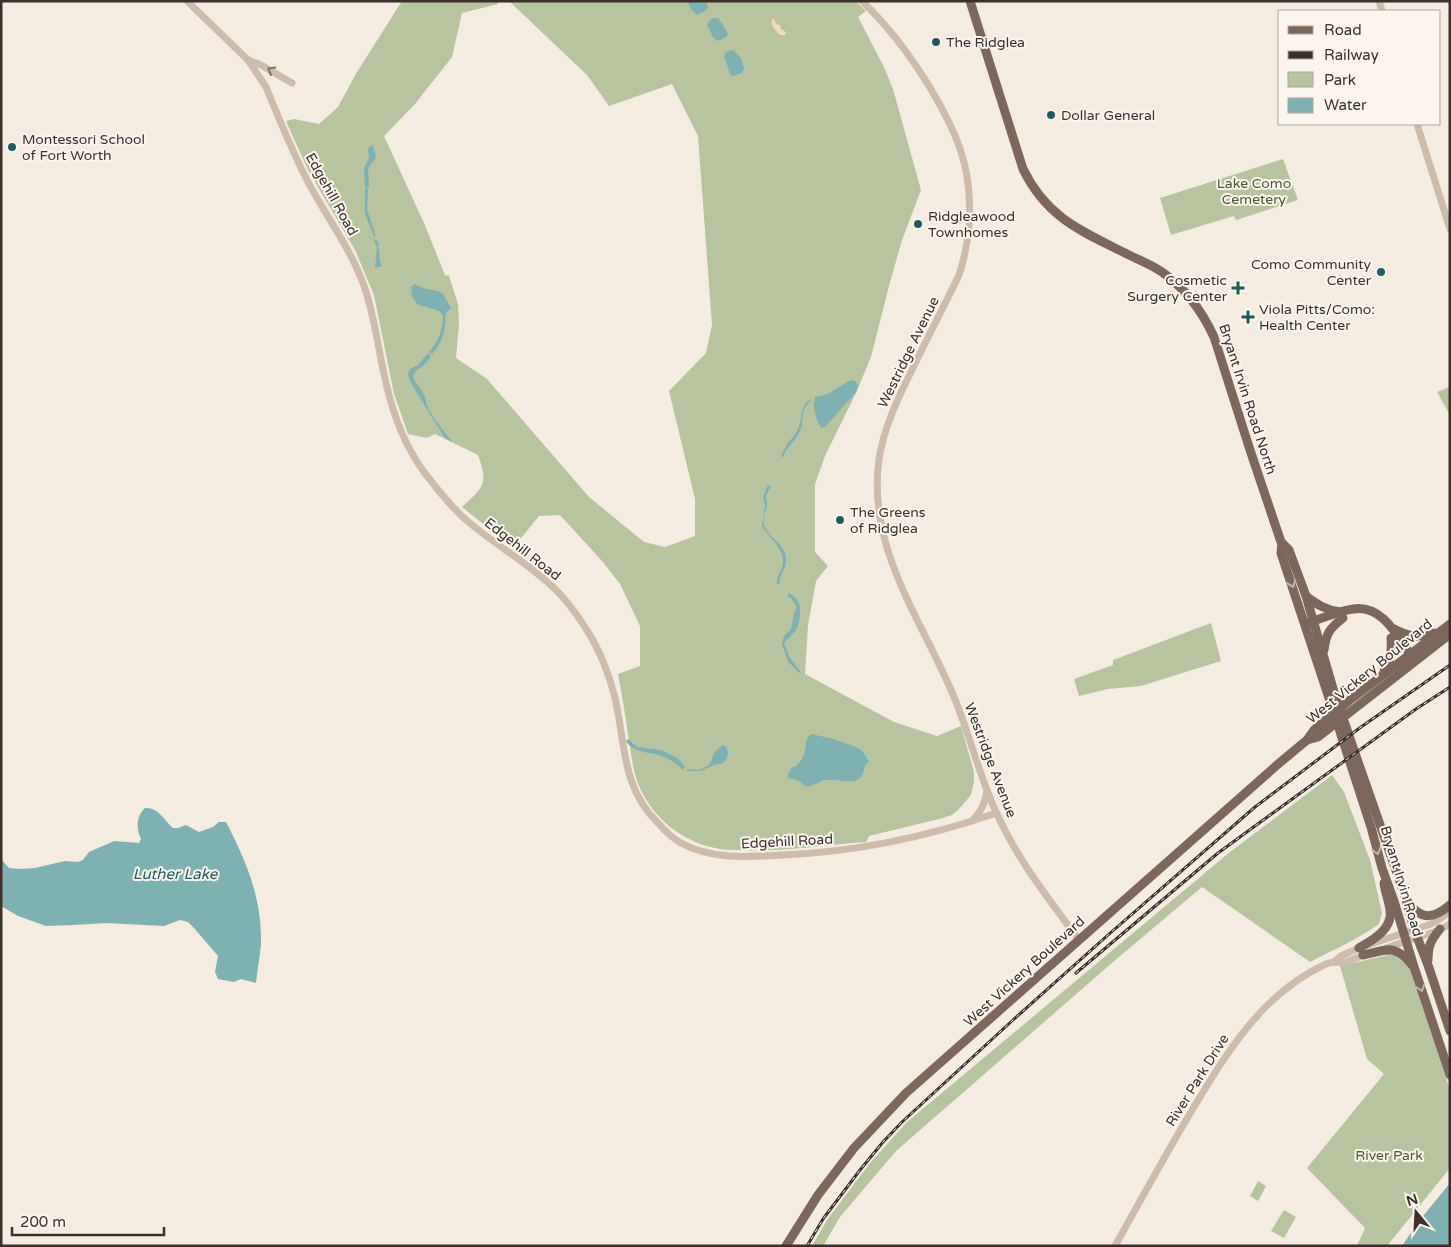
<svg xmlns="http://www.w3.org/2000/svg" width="1451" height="1247" font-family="'Varela Round',sans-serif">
	<rect width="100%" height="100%" fill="#f4ebe1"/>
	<g fill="#b8c4a0">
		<path d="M 402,1 L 497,1 L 498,4 L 462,13 L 452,57 L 415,104 L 384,136 L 424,223 L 445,275 L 449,276 L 458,304 L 459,324 L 456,358 L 487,379 L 589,497 L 644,542 L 665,547 L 695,536 L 695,499 L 669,391 L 706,353 L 712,325 L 698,136 L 672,84 L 609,106 L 587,75 L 509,1 L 856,1 L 866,11 L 858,17 L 884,67 L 893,89 L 921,190 L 902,240 L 890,282 L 871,357 L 856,393 L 825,456 L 815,484 L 815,552 L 828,566 L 816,581 L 808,625 L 805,674 L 894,722 L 937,736 L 961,726 L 974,772 L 974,781 L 971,795 L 959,809 L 952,815 L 943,818 L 869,836 L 866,842 C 824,845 783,852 741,850 C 733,850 723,850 715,848 C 681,841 653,818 639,786 C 632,769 631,751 628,734 C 625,714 622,694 618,674 L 640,666 L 640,626 L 620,584 L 602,561 L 560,515 L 539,516 L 513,548 L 462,507 C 483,487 489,485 478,455 L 435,434 L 427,438 L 408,434 L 394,394 L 374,295 L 355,250 L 308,170 L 286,121 L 294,119 L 319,124 L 338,107 L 357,72 Z"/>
		<path d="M 1283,159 L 1298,200 L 1236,220 L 1234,216 L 1171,235 L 1160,198 Z"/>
		<path d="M 1450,387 L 1450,415 L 1437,392 Z"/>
		<path d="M 1211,623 L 1221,661 L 1141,686 L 1108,689 L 1079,696 L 1074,679 L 1113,665 L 1113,660 Z"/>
		<path d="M 1332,775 L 1344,792 L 1370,860 L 1382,913 L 1379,924 C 1358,939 1333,950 1310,962 L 1202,887 L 1113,962 L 896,1151 L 840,1217 L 823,1246 L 812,1246 L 827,1220 L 870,1163 L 907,1122 L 1230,852 Z"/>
		<path d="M 1393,954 L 1410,968 L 1450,1090 L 1450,1168 L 1387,1246 L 1357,1246 L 1365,1228 L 1307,1168 L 1384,1074 L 1367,1059 L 1340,966 Z"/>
		<path d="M 1258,1181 L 1266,1186 L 1258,1201 L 1250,1196 Z"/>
		<path d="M 1284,1210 L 1296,1217 L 1284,1238 L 1271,1231 Z"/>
	</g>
	<path fill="#efdcb8" d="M 772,19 L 774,19 L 776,24 L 780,25 L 781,29 L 786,32 L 785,35 L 780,35 C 775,30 771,26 772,19 Z"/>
	<g fill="#7fb0b2">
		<path d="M 687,1 L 706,1 L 708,7 L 705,11 L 697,15 L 691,9 Z"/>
		<path d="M 713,18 L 718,18 L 723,25 L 728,34 L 725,38 L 717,41 L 713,37 L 707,25 L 709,21 Z"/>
		<path d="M 733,50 L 741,58 L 744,68 L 742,73 L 733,76 L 730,74 L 724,56 L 726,52 Z"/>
		<path d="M 373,145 L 376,158 L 368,168 L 369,187 L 365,187 L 364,168 L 369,158 L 368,148 Z"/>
		<path d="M 365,188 L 368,188 L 367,209 L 376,237 L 374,236 L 365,214 Z"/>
		<path d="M 373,239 L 378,241 C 379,248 379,261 382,266 L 375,268 L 377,247 Z"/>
		<path d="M 414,284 L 426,289 L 438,291 L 443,294 L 451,308 L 450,310 L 447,311 C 444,317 446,321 445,327 C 443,337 439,347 432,354 L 429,352 C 439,342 443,328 443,315 L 439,311 L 417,304 L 412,296 L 411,287 Z"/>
		<path d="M 428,353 L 431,356 C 429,359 426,363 423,366 C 418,370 414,370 413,378 L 425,396 L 427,406 L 434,418 L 452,442 L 445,438 L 412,385 L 408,375 L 410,369 L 418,365 Z"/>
		<path d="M 853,380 L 856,382 L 858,386 L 856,392 L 851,398 L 825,427 L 821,428 C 816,419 812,407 815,397 L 828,394 L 847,382 Z"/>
		<path d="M 812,399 C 809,402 806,405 804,409 C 802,416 803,425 799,433 C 794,443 786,447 783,457 L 781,457 C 783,452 785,447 788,443 C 793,437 797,433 799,426 C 803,416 800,404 812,399 Z"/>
		<path d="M 768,485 L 771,486 C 770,489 768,491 767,493 C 765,496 767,500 767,505 C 766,511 762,518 764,524 C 768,539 787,544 786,561 C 786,570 778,575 780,584 L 777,584 C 776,575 784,569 783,560 C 782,546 768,537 762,525 L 765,505 L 763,497 Z"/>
		<path d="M 788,593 C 803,598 802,615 797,628 C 794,634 787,638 784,644 L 790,658 L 800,671 L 801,674 L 788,662 L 785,652 L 782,645 C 783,638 784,634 791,630 L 794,613 L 797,607 L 791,598 L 788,597 Z"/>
		<path d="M 811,734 L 834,739 L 856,747 L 863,752 L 869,762 L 865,764 C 863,791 842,778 825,780 C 819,781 812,788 806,786 C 803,785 800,781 796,780 C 794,779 791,779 788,778 L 788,774 L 792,767 L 795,767 C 798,764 801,761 803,757 C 807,749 804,740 811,734 Z"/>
		<path d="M 628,739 L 637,747 L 661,750 L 677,758 L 682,763 L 685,767 L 683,770 C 676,763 668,758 659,755 C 648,752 632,752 626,741 Z"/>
		<path d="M 722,745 L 725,746 L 727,748 L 728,754 L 726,760 L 723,763 L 714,765 L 701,771 L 686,771 L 688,769 L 698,770 L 708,766 L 712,760 L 713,754 Z"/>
		<path d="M 145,808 C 158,807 164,820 173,828 L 178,828 L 186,825 L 199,832 L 213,827 L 219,822 L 226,822 C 247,863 262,898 261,944 C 260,957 257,970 256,983 L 241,979 L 234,982 L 218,979 L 215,972 L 218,956 L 194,928 L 188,922 L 180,920 L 164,926 L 106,923 L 74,925 L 46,926 L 18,916 L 1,906 L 1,859 L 9,868 L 21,869 L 35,868 L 65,861 L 78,862 L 83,860 L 89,852 L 114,841 L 139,843 L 141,839 C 136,829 136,816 145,808 Z"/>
		<path d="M 1450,1183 L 1450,1244 L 1448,1246 L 1402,1246 L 1419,1221 Z"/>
	</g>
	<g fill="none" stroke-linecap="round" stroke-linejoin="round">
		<g stroke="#cdbbac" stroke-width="7">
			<path d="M 187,1 L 248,60 L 266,87 C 279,119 292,151 308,182 C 326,216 349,246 363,283 C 375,315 378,350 386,383 C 393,414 405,446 424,472 C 434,485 451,507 464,518 C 494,545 531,564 559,593 C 570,605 580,619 588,632 C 599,649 609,674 614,694 C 626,741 620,786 658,823 C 665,831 672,838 681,843 C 712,860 749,857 782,855 C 855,852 927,837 996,813"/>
			<path d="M 862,1 C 894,32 919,67 940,105 C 950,123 959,142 964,162 C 973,199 971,239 959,275 C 944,307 927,338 912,370 C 898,398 884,427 879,459 C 867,546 918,614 951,690 C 969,730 978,774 997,814 C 1019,862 1048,898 1079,940"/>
			<path d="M 1379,1 L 1382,11"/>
			<path d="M 248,60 L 261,65 L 292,83"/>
			<path d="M 1417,124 L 1450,229"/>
			<path d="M 972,821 C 981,811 985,804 987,791"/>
			<path d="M 1386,948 L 1437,931 L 1450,924"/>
			<path d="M 1335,961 L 1341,956 L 1359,948 L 1431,924 L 1440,919 L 1450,911"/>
			<path d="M 1115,1246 C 1139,1203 1163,1159 1188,1117 C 1224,1057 1260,994 1326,964 C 1333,961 1338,963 1345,962 C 1352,960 1359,957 1366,954"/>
		</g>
		<g stroke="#7d675c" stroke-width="9">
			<path d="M 970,1 L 1023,169 C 1048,220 1084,232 1131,256 C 1142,261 1152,265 1162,272 C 1186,289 1202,311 1214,337 L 1250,450 L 1281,542 L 1289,550 L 1306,596 L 1334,692 L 1357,759 L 1405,896 L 1414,929 L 1428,965 L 1450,1031"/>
			<path d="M 1282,543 L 1281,553 L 1335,716 L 1371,827 L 1382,868 L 1394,901 L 1414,967 L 1450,1075"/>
			<path d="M 1307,597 C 1318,605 1326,610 1340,612"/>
			<path d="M 1308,623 C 1323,618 1338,611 1353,609 C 1383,604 1398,638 1413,658"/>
			<path d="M 1394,629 C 1408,637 1419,638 1434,633"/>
			<path d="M 1324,650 C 1326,633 1330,628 1343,618"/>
			<path d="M 1384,671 C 1391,660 1392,651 1391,638"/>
			<path d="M 1307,740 L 1318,737 L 1450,634"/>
			<path d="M 1409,903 C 1421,921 1435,918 1450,905"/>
			<path d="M 1359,948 C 1373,940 1393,929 1390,910 C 1389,901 1385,892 1384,883"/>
			<path d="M 1363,955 C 1388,950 1394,943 1412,965"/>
			<path d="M 1428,960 C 1428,945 1431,940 1440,929"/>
			<path d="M 786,1246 L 818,1195 L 854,1148 L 906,1093 L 1277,765 L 1307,740 L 1314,730 L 1350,700 L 1450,624"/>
		</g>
		<g stroke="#3b302b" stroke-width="3">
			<g id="rail">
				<path d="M 1076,973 L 1218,853 L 1416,709 L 1450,687"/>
				<path d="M 807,1246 L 823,1219 L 860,1170 L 883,1142 L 902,1122 L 1013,1020 L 1108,935 L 1255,807 L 1361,727 L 1450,665"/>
			</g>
		</g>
		<use href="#rail" stroke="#fbf5ee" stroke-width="1" stroke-dasharray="4" stroke-linecap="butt"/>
	</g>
	<defs><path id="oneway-chevron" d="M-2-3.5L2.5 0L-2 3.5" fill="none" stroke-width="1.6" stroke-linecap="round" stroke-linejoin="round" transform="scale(1.25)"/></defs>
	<use stroke="#7d6f65" href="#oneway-chevron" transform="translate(271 70) rotate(-150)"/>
	<g stroke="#c2b5ac">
		<use href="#oneway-chevron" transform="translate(1292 584) rotate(71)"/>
		<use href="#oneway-chevron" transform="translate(1377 851) rotate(75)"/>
		<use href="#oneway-chevron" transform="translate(1421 988) rotate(72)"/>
	</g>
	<g fill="#1f5a5e" stroke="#fbf5ee" stroke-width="2">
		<circle cx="936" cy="42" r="5"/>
		<circle cx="1051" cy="115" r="5"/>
		<circle cx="12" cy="147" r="5"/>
		<circle cx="918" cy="224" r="5"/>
		<circle cx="1381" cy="272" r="5"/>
		<path d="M1235.5 280.5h5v5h5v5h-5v5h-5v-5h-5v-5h5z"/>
		<path d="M1245.5 309.5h5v5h5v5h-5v5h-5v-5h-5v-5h5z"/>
		<circle cx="840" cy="520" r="5"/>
	</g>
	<g text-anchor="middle" stroke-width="4" stroke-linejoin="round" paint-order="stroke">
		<g font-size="14" fill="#3b302b" stroke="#fbf5ee" text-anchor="start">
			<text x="946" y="47">The Ridglea</text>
			<text x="1061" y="120">Dollar General</text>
			<text x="22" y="144">Montessori School<tspan x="22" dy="16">of Fort Worth</tspan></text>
			<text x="928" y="221">Ridgleawood<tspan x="928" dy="16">Townhomes</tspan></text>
			<text x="1371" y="269" text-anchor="end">Como Community<tspan x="1371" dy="16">Center</tspan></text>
			<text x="1227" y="285" text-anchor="end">Cosmetic<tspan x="1227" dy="16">Surgery Center</tspan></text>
			<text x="1259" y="314">Viola Pitts/Como:<tspan x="1259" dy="16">Health Center</tspan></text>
			<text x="850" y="517">The Greens<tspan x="850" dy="16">of Ridglea</tspan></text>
		</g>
		<g font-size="14" fill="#4a5a2e" stroke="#fbf5ee">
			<text x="1254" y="188">Lake Como<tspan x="1254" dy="16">Cemetery</tspan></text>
			<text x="1389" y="1160">River Park</text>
		</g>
		<g font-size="14" fill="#3b302b" stroke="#fbf5ee">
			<text transform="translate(332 194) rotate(61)" y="5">Edgehill Road</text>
			<text transform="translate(908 352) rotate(-64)" y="5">Westridge Avenue</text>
			<text transform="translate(1248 399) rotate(72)" y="5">Bryant Irvin Road North</text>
			<text transform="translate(523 549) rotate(38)" y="5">Edgehill Road</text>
			<text transform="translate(1369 671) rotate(-39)" y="5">West Vickery Boulevard</text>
			<text transform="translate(991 760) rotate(69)" y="5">Westridge Avenue</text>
			<text transform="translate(787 841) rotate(-3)" y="5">Edgehill Road</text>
			<text transform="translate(1402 881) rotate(73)" y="5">Bryant Irvin Road</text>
			<text transform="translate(1024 971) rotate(-42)" y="5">West Vickery Boulevard</text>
			<text transform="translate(1197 1080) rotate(-58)" y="5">River Park Drive</text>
		</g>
		<g font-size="15" font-style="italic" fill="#1f5a5e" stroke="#fbf5ee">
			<text x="175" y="879">Luther Lake</text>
		</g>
	</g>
	<rect width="1451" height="1247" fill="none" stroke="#3b302b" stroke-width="5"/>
	<rect x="1278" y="10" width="162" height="115" fill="#fbf5ee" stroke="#aea6a0"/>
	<rect x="1288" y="26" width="25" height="8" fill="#7d675c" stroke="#aea6a0"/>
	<text x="1324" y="35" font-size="15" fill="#3b302b">Road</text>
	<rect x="1288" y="51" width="25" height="8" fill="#3b302b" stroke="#aea6a0"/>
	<text x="1324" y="60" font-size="15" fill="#3b302b">Railway</text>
	<rect x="1288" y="72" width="25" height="15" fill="#b8c4a0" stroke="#aea6a0"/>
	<text x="1324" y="85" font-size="15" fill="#3b302b">Park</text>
	<rect x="1288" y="98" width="25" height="15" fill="#7fb0b2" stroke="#aea6a0"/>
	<text x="1324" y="110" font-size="15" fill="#3b302b">Water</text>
	<g transform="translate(1416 1212) rotate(342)" stroke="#fbf5ee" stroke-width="4" paint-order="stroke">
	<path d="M0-4L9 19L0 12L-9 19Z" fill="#3b302b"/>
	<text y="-8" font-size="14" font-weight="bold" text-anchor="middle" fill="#3b302b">N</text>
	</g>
	<path d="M12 1227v8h152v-8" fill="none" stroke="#3b302b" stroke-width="2.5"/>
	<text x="20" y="1227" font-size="15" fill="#3b302b" stroke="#fbf5ee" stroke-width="4" paint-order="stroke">200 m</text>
</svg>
